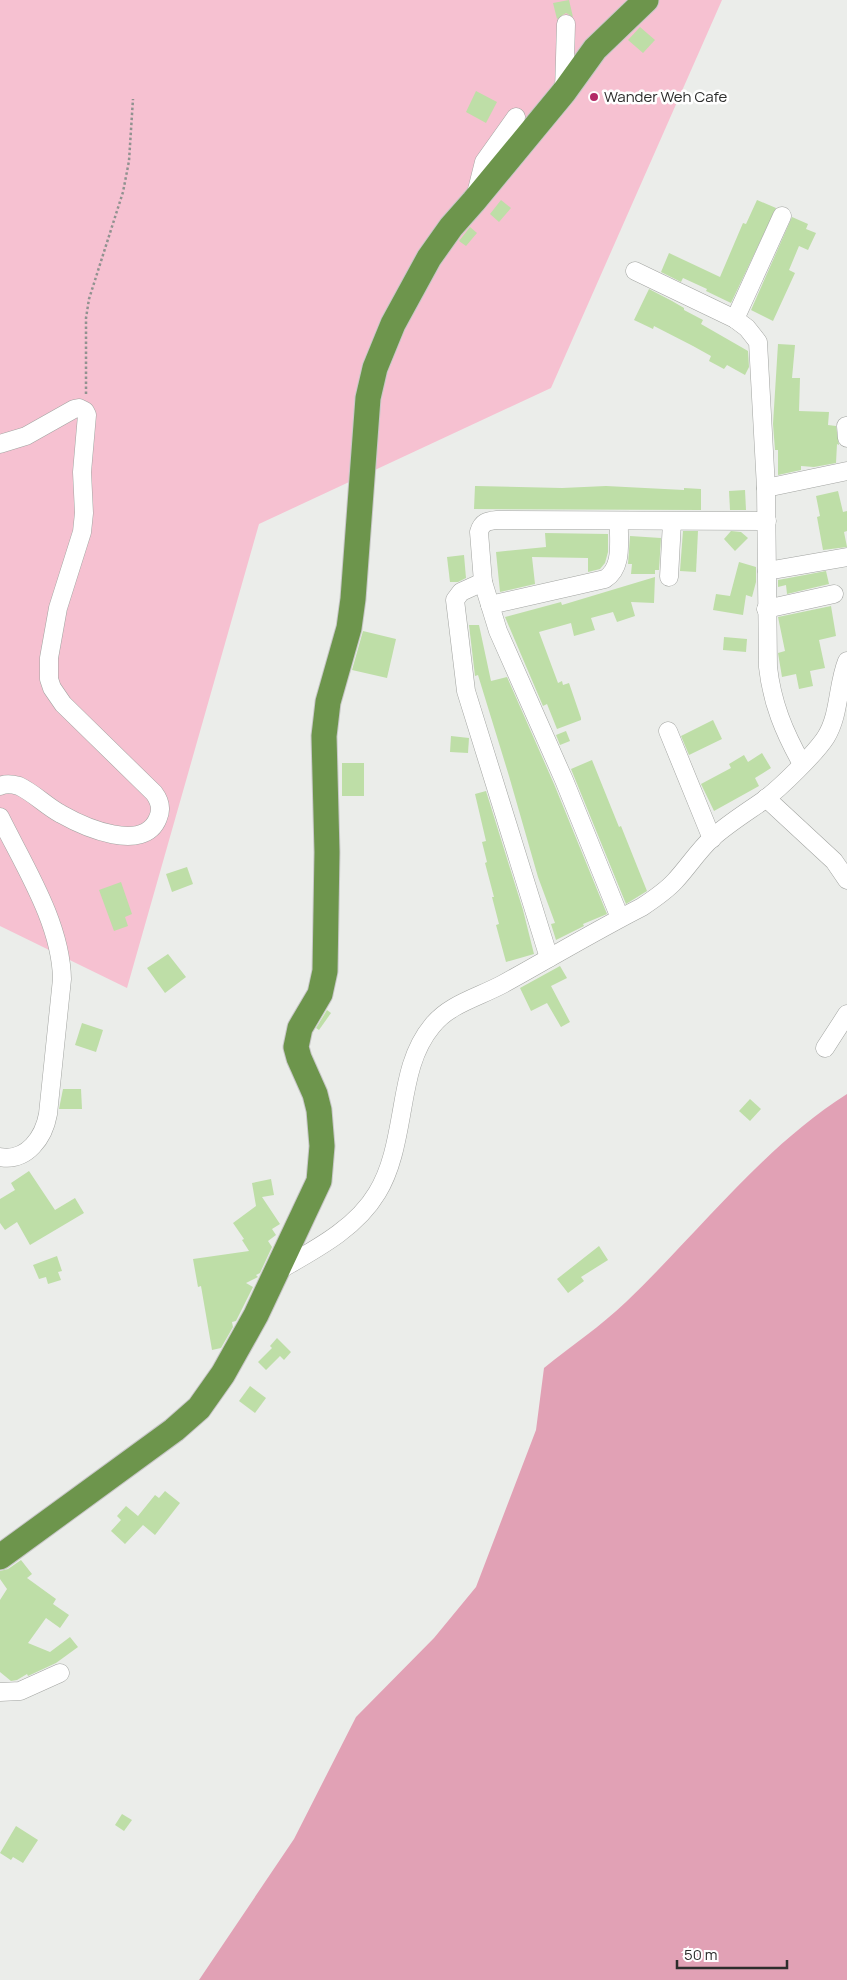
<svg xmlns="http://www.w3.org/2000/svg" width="847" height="1980" font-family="Manrope,sans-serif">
	<rect width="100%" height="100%" fill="#ebedea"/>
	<path fill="#f6c1d1" d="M 0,0 L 722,0 L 551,388 L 259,524 L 127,988 L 0,926 Z"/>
	<path fill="#e1a1b5" d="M 847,1094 L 847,1980 L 199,1980 L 294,1839 L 356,1717 L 434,1638 L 476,1587 L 536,1430 L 544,1368 C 571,1346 601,1326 626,1302 C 699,1232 762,1148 847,1094 Z"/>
	<g fill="#bedea7">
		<path d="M 569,0 L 573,17 L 566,13 L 557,19 L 553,3 Z"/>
		<path d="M 640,27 L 655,40 L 643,53 L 628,40 Z"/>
		<path d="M 476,91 L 497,102 L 486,123 L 466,112 Z"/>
		<path d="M 501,200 L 511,208 L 499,222 L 490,214 Z"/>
		<path d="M 757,200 L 776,208 L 731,303 L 706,291 L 707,289 L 683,278 L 681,282 L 661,272 L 669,253 L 720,277 L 743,223 L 746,224 Z"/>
		<path d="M 792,217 L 808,224 L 806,229 L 816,233 L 808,250 L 799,246 L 789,270 L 795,273 L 773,321 L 751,310 Z"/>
		<path d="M 470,227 L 477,233 L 466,246 L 459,241 Z"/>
		<path d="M 649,289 L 672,301 L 684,308 L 684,310 L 703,320 L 701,324 L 748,351 L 749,367 L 745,375 L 727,365 L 724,369 L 709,361 L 711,356 L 693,346 L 654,326 L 653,329 L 634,320 Z"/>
		<path d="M 778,344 L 795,345 L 792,378 L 800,378 L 799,411 L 829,412 L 828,425 L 836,426 L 839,445 L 837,444 L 836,463 L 814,467 L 801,466 L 801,470 L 778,475 L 778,450 L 775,450 L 773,424 Z"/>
		<path d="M 475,486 L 562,488 L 606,486 L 684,490 L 684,488 L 701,489 L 701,510 L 474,509 Z"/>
		<path d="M 745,490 L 746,510 L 730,510 L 729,491 Z"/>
		<path d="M 838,491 L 843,512 L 847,511 L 847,531 L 844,532 L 847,547 L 823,550 L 817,517 L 820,516 L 816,496 Z"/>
		<path d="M 683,531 L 698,531 L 696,572 L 680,571 Z"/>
		<path d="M 731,531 L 741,532 L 748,538 L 735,551 L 724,539 Z"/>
		<path d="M 545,533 L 608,534 L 608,552 L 605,563 L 600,569 L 588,572 L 588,558 L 532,557 L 535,584 L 500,592 L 496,552 L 546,547 Z"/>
		<path d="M 630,536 L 661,538 L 659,570 L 655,570 L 655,574 L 631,574 L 632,564 L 628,564 Z"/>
		<path d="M 464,555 L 466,578 L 458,582 L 450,582 L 447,557 Z"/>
		<path d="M 739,562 L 756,567 L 756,582 L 752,597 L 746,595 L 743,615 L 713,610 L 716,594 L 730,596 Z"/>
		<path d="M 826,571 L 829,584 L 787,594 L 786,585 L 778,587 L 778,580 Z"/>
		<path d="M 655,577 L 654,603 L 631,602 L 635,616 L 617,622 L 613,612 L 591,618 L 595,630 L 574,636 L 571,623 L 539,632 L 558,683 L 562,681 L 563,685 L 569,683 L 581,718 L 581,720 L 557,729 L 547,704 L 543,706 L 505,617 L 561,602 L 562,605 Z"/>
		<path d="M 831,606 L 836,636 L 819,640 L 825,668 L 810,671 L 813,686 L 799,689 L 796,674 L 782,677 L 778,653 L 785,651 L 778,617 Z"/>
		<path d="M 469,625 L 479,625 L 491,681 L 507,677 L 554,784 L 607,914 L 583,924 L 584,926 L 556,940 L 551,924 L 555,923 L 538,877 L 509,776 L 478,675 L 475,676 Z"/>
		<path d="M 363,631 L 396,639 L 387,678 L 352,670 Z"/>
		<path d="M 724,637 L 747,639 L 746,652 L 723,650 Z"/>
		<path d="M 713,720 L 722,739 L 689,755 L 681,736 Z"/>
		<path d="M 566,731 L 570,741 L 560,745 L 556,735 Z"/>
		<path d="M 451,736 L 469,738 L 468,753 L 450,752 Z"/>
		<path d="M 762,753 L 771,768 L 755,778 L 759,786 L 714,811 L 701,784 L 731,768 L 729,764 L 744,755 L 748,762 Z"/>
		<path d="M 592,760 L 619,827 L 621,826 L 647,891 L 626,904 L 571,769 Z"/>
		<rect x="342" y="763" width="22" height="33"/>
		<path d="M 486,791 L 523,910 L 534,954 L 506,962 L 496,925 L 499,924 L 492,897 L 494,897 L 485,863 L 487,862 L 482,842 L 486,841 L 475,794 Z"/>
		<path d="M 187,867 L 193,884 L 172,892 L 166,874 Z"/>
		<path d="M 121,882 L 132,914 L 125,917 L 128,926 L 114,931 L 99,890 Z"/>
		<path d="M 168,954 L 186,977 L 165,993 L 147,968 Z"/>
		<path d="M 560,966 L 567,978 L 551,986 L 570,1022 L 561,1027 L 547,1003 L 531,1011 L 520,988 Z"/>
		<path d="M 327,1010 L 331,1013 L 319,1030 L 316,1028 Z"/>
		<path d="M 82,1023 L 103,1030 L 96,1052 L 75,1045 Z"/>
		<path d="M 63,1089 L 81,1089 L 82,1109 L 59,1109 Z"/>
		<path d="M 750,1099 L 761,1109 L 750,1121 L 739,1111 Z"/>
		<path d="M 29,1171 L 55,1210 L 75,1198 L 84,1213 L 30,1245 L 17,1222 L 5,1230 L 0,1223 L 0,1199 L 15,1190 L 11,1183 Z"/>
		<path d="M 271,1179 L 274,1195 L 262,1197 L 280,1224 L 272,1229 L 276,1235 L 268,1241 L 272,1247 L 260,1273 L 256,1275 L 258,1277 L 246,1283 L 253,1287 L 236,1321 L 232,1322 L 233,1327 L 221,1348 L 212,1350 L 201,1286 L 198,1287 L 193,1259 L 249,1251 L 242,1240 L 244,1239 L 233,1223 L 256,1206 L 252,1183 Z"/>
		<path d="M 599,1246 L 608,1260 L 581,1277 L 584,1281 L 568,1293 L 557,1279 Z"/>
		<path d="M 57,1256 L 62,1271 L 58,1272 L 61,1280 L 48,1284 L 46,1277 L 39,1279 L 33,1265 Z"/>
		<path d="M 277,1338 L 291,1352 L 284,1360 L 280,1356 L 266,1370 L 258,1362 L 272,1348 L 270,1346 Z"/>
		<path d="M 250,1386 L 266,1398 L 255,1413 L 239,1401 Z"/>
		<path d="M 165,1491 L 180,1503 L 155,1535 L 143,1525 L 125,1544 L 111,1531 L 121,1520 L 117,1516 L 126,1506 L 138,1516 L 155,1495 L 159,1498 Z"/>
		<path d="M 21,1560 L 32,1574 L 27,1578 L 56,1599 L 53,1604 L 69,1615 L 60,1628 L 46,1618 L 28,1643 L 50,1652 L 70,1637 L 78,1647 L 56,1663 L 28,1676 L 27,1674 L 17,1680 L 11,1681 L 0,1672 L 0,1600 L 7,1589 L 0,1579 L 0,1571 L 8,1569 Z"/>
		<path d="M 122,1814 L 132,1820 L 124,1831 L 115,1825 Z"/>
		<path d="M 16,1826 L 38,1840 L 23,1863 L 13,1857 L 11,1860 L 0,1853 Z"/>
	</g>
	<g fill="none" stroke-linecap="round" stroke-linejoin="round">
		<g stroke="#a2a4a1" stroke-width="19">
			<g id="minor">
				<path d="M 564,92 L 566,24"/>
				<path d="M 475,198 L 484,162 L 516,117"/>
				<path d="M 635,271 L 735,319 L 747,328 L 758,342 L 766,488 L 768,667 C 772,703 784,732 802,764"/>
				<path d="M 735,319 L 782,216"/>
				<path d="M 846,426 L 847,438"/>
				<path d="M 0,444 L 26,436 L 74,409 L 79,408 L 85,411 L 87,415 L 82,472 L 84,513 L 82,532 L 58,608 L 49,658 L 49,679 L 52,688 L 63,704 L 154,793 C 160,801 162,809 158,818 C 144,854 84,827 61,814 C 46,806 34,793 19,786 C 12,784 6,783 0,786"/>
				<path d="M 766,488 L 847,471"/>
				<path d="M 767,571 L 847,557"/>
				<path d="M 669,577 L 672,522"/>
				<path d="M 483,582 L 461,592 L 455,600 L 466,691 L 549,958"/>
				<path d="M 490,605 L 605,579 C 624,567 618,540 619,521"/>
				<path d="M 766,609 L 834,594"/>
				<path d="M 668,731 L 712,839"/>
				<path d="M 766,798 L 834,861 L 847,880"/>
				<path d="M 0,817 C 24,866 61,923 62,979 L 48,1114 C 44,1137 27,1162 0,1157"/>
				<path d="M 620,918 L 564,780 L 498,631 L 483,582 L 479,532 C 482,522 487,521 497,520 L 767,521"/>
				<path d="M 825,1048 L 847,1014"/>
				<path d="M 276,1272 C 312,1251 355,1230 377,1193 C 392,1169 397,1138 402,1110 C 407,1081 412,1050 432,1026 C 449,1004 479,997 503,984 C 550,958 595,931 642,907 C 654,899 666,891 675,881 C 688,867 698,851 712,838 C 729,823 747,812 764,800 C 780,788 815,754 826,737 C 840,714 837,686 847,661"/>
				<path d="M 0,1692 L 20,1691 L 60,1673"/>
			</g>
		</g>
		<g stroke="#c8c8c8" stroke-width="27">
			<path id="highway" d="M 0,1557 L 174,1430 L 199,1408 L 223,1374 L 256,1315 L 319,1181 L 322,1146 L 319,1110 L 315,1094 L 299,1058 L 296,1047 L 300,1028 L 320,994 L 325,971 L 327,852 L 324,736 L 328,702 L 349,628 L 353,599 L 368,398 L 375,368 L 393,324 L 429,258 L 451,227 L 474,201 L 564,92 L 595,49 L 646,0"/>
		</g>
		<path stroke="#919290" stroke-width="2.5" stroke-dasharray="2.5 2.5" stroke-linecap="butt" d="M 86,394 L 86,318 L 89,299 L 123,192 L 129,161 L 133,99"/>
		<use href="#minor" stroke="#fff" stroke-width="18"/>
		<use href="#highway" stroke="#6d954c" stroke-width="25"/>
	</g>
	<circle fill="#b32967" stroke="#fff" stroke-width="2" cx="594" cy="97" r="5"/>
	<g text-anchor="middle" stroke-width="5" stroke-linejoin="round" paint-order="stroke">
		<g font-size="15" fill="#2c2d2c" stroke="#fff" text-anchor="start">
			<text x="604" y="102">Wander Weh Cafe</text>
		</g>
	</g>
	<path d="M677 1960v8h110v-8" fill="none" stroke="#2c2d2c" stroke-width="2.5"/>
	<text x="684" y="1960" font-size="15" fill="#2c2d2c" stroke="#ffffff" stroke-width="4" paint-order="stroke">50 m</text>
</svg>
